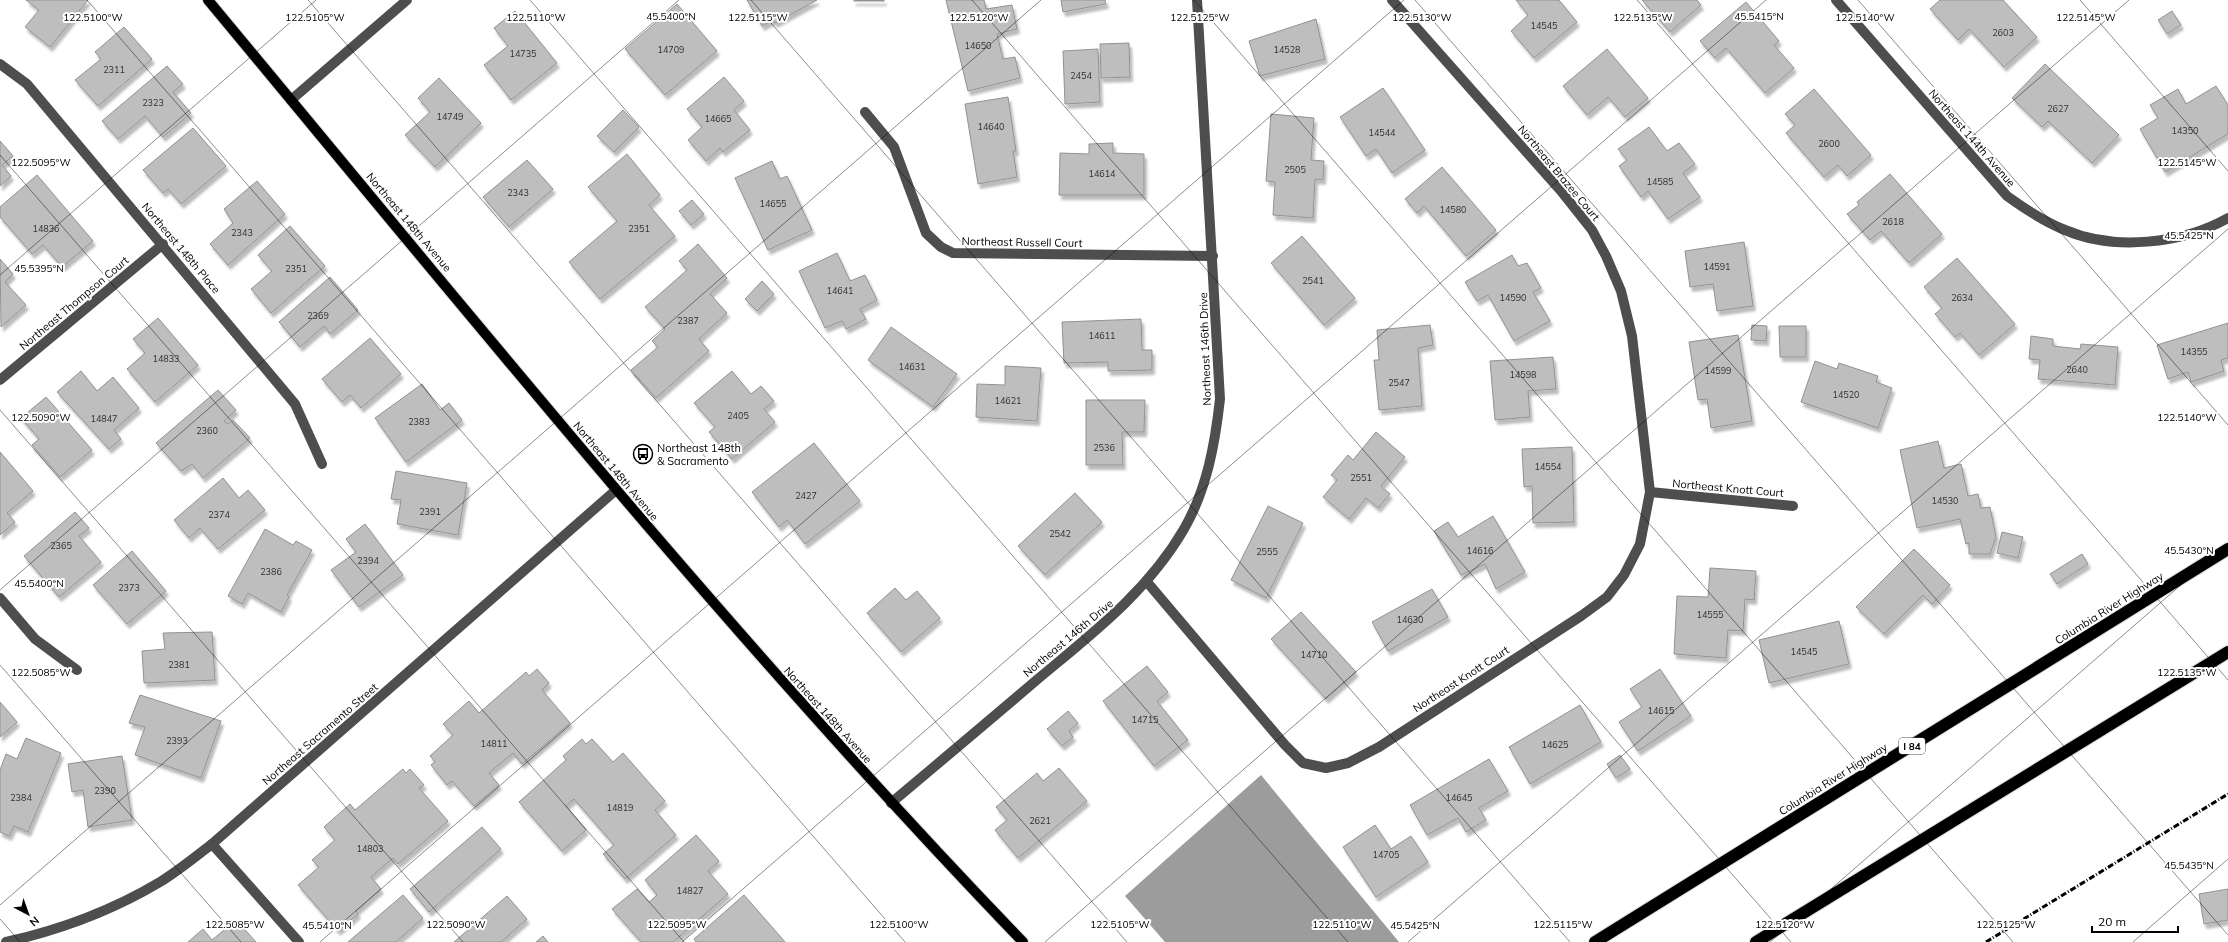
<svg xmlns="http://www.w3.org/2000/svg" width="2228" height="942" font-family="Mulish,sans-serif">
	<defs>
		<filter id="shadow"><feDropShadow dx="2.5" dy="4.5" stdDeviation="1" flood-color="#0004"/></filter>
	</defs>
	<rect width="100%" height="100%" fill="#fff"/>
	<path fill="#9c9c9c" d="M 1261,775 L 1399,942 L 1165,942 L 1125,896 Z"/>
	<g fill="#bebebe" stroke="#929292" filter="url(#shadow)">
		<path d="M 26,0 L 88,0 L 50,47 L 25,27 L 39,10 Z"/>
		<path d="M 747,0 L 817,0 L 775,23 L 773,20 L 762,26 Z"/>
		<rect x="854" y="0" width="30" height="1"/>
		<path d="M 946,0 L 984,0 L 986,9 L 1012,5 L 1017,29 L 997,34 L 1003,59 L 1015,57 L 1020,78 L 968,91 Z"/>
		<path d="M 1061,0 L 1105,0 L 1106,4 L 1063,12 Z"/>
		<path d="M 1516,0 L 1559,0 L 1577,22 L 1534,58 L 1511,31 L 1528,15 Z"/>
		<path d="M 1642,0 L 1697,0 L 1701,5 L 1670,32 Z"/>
		<path d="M 1940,0 L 2003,0 L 2037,37 L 2004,67 L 1969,29 L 1958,40 L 1930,9 Z"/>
		<path d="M 1746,2 L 1779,41 L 1774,45 L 1794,68 L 1765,93 L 1726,48 L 1715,58 L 1700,41 Z"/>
		<path d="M 677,4 L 717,51 L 665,95 L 625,49 Z"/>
		<path d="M 515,11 L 557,63 L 511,100 L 484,65 L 508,46 L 494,28 Z"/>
		<path d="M 2172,11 L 2181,25 L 2167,34 L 2158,20 Z"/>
		<path d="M 1316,19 L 1325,59 L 1260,76 L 1249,41 Z"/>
		<path d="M 124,27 L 152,59 L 98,106 L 75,80 L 101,59 L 95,52 Z"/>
		<path d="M 1129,43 L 1130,77 L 1101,78 L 1100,44 Z"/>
		<path d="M 1098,49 L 1100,102 L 1065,104 L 1063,51 Z"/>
		<path d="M 1607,49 L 1648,98 L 1625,117 L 1608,97 L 1587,115 L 1563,86 Z"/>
		<path d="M 2045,64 L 2119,135 L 2092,163 L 2048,121 L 2042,127 L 2012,98 Z"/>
		<path d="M 167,66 L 183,84 L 173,92 L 191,113 L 163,137 L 145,116 L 118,139 L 102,121 Z"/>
		<path d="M 724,77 L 744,101 L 734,110 L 750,130 L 723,152 L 720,148 L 706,161 L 688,140 L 702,127 L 687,109 Z"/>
		<path d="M 439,78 L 481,123 L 435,167 L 405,135 L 430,112 L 418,98 Z"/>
		<path d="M 2216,86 L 2228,105 L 2228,134 L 2165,172 L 2140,129 L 2158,118 L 2150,105 L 2178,89 L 2186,104 Z"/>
		<path d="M 1383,88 L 1425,150 L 1392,173 L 1376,149 L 1366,156 L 1340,117 Z"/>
		<path d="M 1814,89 L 1871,155 L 1847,176 L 1838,165 L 1824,177 L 1786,133 L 1795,125 L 1785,114 Z"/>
		<path d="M 1008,97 L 1016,151 L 1013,151 L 1017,177 L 978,184 L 965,104 Z"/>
		<path d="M 623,110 L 639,127 L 614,152 L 597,136 Z"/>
		<path d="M 1271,114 L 1314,118 L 1311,160 L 1324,161 L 1323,180 L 1315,179 L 1313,218 L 1273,215 L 1275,182 L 1266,181 Z"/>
		<path d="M 1649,127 L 1667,151 L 1679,143 L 1695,164 L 1683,173 L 1700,197 L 1668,219 L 1648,191 L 1641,197 L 1619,166 L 1627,160 L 1618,149 Z"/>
		<path d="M 193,128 L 226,166 L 181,204 L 168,189 L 163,193 L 143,170 Z"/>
		<path d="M 0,141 L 13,156 L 2,165 L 11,176 L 0,186 Z"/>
		<path d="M 1113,143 L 1113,153 L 1144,154 L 1144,195 L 1059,195 L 1060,153 L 1089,154 L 1089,144 Z"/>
		<path d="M 627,154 L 660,195 L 649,205 L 675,236 L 600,299 L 569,262 L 617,221 L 588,187 Z"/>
		<path d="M 527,160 L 553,189 L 509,227 L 483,197 Z"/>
		<path d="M 772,161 L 780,179 L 787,176 L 812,230 L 768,250 L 735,178 Z"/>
		<path d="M 1442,167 L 1496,230 L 1466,256 L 1424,206 L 1417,213 L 1405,199 Z"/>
		<path d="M 1890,174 L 1942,234 L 1909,263 L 1881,231 L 1870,240 L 1847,214 L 1859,205 L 1857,202 Z"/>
		<path d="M 37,175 L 93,241 L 62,267 L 43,245 L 32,254 L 0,217 L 0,207 Z"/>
		<path d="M 257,181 L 285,214 L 228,265 L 210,244 L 233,223 L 224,209 Z"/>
		<path d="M 692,200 L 704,214 L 691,225 L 679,211 Z"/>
		<path d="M 290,226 L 325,266 L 271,313 L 251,289 L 272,271 L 258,255 Z"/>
		<path d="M 1302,236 L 1355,298 L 1324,325 L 1271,263 Z"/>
		<path d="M 1744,242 L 1753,306 L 1717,311 L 1713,284 L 1690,287 L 1685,251 Z"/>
		<path d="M 698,244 L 727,278 L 710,294 L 727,313 L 699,339 L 709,351 L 656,398 L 631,370 L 658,347 L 652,341 L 665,329 L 645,307 L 687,270 L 679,261 Z"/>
		<path d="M 837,253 L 850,281 L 865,275 L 877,300 L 860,309 L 866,319 L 846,329 L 842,321 L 825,328 L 799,271 Z"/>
		<path d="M 1512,255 L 1518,266 L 1527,263 L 1541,288 L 1533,292 L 1550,321 L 1514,341 L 1488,295 L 1477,301 L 1465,282 Z"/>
		<path d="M 1957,258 L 2015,324 L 1979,355 L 1960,333 L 1955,337 L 1935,314 L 1942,308 L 1924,287 Z"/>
		<path d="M 0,259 L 13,274 L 5,282 L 26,305 L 1,327 Z"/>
		<path d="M 330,277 L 358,310 L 330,334 L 324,326 L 300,347 L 279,322 Z"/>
		<path d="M 762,281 L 774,294 L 757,311 L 745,299 Z"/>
		<path d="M 158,318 L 198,365 L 155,402 L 127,369 L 145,353 L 133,339 Z"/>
		<path d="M 1141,319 L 1142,350 L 1152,350 L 1152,370 L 1108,371 L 1108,362 L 1064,363 L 1062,322 Z"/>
		<path d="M 2228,323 L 2228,358 L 2221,360 L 2224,371 L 2191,382 L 2188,372 L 2168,379 L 2157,345 Z"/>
		<path d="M 1430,325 L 1433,345 L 1418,348 L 1422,406 L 1379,410 L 1374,360 L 1379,360 L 1377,330 Z"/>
		<path d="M 1752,325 L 1767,326 L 1766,341 L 1751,340 Z"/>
		<path d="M 1779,326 L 1806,326 L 1806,357 L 1780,357 Z"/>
		<path d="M 891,327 L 957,374 L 933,407 L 868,360 Z"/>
		<path d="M 1738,335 L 1752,421 L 1711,428 L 1707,399 L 1698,400 L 1689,342 Z"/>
		<path d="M 2031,336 L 2053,339 L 2053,346 L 2080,349 L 2081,344 L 2118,347 L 2115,385 L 2038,379 L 2040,360 L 2029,359 Z"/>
		<path d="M 370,338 L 401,374 L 361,408 L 350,395 L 342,402 L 322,379 Z"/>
		<path d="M 1553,357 L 1556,389 L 1528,391 L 1530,417 L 1495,420 L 1490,361 Z"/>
		<path d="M 1815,361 L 1837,369 L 1839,363 L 1878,376 L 1876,382 L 1892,388 L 1878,428 L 1801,402 Z"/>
		<path d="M 1005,366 L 1041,368 L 1037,421 L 976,417 L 977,384 L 1005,385 Z"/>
		<path d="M 81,371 L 97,391 L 113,377 L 139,408 L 114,430 L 121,439 L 109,449 L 57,392 Z"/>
		<path d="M 732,371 L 751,394 L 761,386 L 774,401 L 764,409 L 775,422 L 732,459 L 709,432 L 715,427 L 694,403 Z"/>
		<path d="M 422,384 L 440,410 L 449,403 L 462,420 L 406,462 L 375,418 Z"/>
		<path d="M 218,390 L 236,410 L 224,421 L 228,424 L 233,420 L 250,438 L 203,478 L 192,464 L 181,471 L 156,443 Z"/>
		<path d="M 46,397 L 92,450 L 60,477 L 32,445 L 39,439 L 21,418 Z"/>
		<path d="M 1086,400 L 1145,400 L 1144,432 L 1122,432 L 1123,465 L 1086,465 Z"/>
		<path d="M 1376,432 L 1405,457 L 1381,486 L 1390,494 L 1378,508 L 1366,498 L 1349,519 L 1323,497 L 1337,480 L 1331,475 L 1348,455 L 1353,460 Z"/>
		<path d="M 1938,441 L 1944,468 L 1961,464 L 1968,496 L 1978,494 L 1981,508 L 1990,507 L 1996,537 L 1990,554 L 1969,554 L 1969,543 L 1966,544 L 1960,519 L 1917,528 L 1900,450 Z"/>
		<path d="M 814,443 L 860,501 L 805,544 L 787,520 L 779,527 L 752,492 Z"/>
		<path d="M 1572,447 L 1574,522 L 1533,523 L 1532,486 L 1524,487 L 1522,449 Z"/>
		<path d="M 0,452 L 33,491 L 7,513 L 15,522 L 0,535 Z"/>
		<path d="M 396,471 L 467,483 L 458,535 L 397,524 L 401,500 L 391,499 Z"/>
		<path d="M 223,478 L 239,498 L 248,490 L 265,510 L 218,549 L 200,528 L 189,538 L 174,520 Z"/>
		<path d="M 1075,493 L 1102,522 L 1045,575 L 1018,546 Z"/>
		<path d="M 1268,506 L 1303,523 L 1266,598 L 1231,580 Z"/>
		<path d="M 75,512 L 89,528 L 79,536 L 101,562 L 59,597 L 24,556 Z"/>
		<path d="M 1493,516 L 1525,572 L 1496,589 L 1485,564 L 1461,575 L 1434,531 L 1448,522 L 1458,537 Z"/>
		<path d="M 365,524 L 403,575 L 359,607 L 331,570 L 356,552 L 346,539 Z"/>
		<path d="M 265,529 L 293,545 L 296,541 L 312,550 L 287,595 L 289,597 L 281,612 L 248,593 L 242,604 L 228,596 Z"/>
		<path d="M 2002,532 L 2023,537 L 2018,558 L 1997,553 Z"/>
		<path d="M 1914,549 L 1950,585 L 1932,604 L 1923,595 L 1884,634 L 1856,607 Z"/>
		<path d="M 132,551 L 166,591 L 127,624 L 93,585 Z"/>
		<path d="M 2082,554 L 2088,564 L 2057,584 L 2050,574 Z"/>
		<path d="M 1710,568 L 1756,571 L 1754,600 L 1745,599 L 1743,631 L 1728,630 L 1726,658 L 1674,654 L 1677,596 L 1708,597 Z"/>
		<path d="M 895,588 L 906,600 L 917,591 L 940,618 L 901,652 L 867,613 Z"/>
		<path d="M 1432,589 L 1448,617 L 1388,651 L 1372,622 Z"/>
		<path d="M 1301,612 L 1356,672 L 1326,699 L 1271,639 Z"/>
		<path d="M 1839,621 L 1849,664 L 1769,683 L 1759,640 Z"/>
		<path d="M 212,632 L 215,680 L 144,683 L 142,651 L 165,649 L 163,633 Z"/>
		<path d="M 1147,666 L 1168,692 L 1157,701 L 1188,740 L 1154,766 L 1103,701 Z"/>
		<path d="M 537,669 L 549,683 L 542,690 L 570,723 L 522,764 L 513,753 L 489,773 L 499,785 L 474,806 L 452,781 L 447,785 L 431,765 L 435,762 L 430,756 L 453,735 L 443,724 L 469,701 L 479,713 L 526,672 L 529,676 Z"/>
		<path d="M 1660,669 L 1691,716 L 1638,751 L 1619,722 L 1642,707 L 1630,689 Z"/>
		<path d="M 140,695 L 221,721 L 201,778 L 135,755 L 145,727 L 129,723 Z"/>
		<path d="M 0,702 L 17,722 L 0,737 Z"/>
		<path d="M 1580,705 L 1601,742 L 1530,784 L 1509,747 Z"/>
		<path d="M 1068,711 L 1078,723 L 1069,731 L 1073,737 L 1062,746 L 1047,729 Z"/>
		<path d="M 26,738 L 61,753 L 28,832 L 14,826 L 9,836 L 0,832 L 0,770 L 6,754 L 17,759 Z"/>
		<path d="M 582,739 L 586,744 L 592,739 L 613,762 L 623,753 L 665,801 L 655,810 L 676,835 L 625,879 L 603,854 L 614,845 L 574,799 L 566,806 L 586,830 L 562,851 L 519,802 L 566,760 L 563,756 Z"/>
		<path d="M 1620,755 L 1630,769 L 1616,778 L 1607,764 Z"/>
		<path d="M 122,756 L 132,820 L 88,827 L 83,790 L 72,792 L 68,764 Z"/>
		<path d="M 1489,759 L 1508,791 L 1479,808 L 1486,820 L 1466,832 L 1458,818 L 1427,835 L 1410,805 Z"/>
		<path d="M 1059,768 L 1087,801 L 1018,858 L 995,830 L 1007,820 L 996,807 L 1037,773 L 1043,781 Z"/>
		<path d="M 403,769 L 406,773 L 410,769 L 424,785 L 419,788 L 448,821 L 398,864 L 393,858 L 371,877 L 381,889 L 356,911 L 358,914 L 338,931 L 298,885 L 319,867 L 312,860 L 335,840 L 324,827 L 350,804 L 355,810 Z"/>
		<path d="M 1375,825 L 1391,849 L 1411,836 L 1428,862 L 1376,897 L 1343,847 Z"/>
		<path d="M 482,827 L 501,849 L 429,912 L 410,889 Z"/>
		<path d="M 696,835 L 719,861 L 708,871 L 728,894 L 673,942 L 641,942 L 612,909 L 637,889 L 649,902 L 657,895 L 645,880 Z"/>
		<path d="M 2228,889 L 2228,920 L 2204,924 L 2199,894 Z"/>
		<path d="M 403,895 L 423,918 L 396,942 L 348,942 Z"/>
		<path d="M 744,895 L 785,942 L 696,942 L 694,939 Z"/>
		<path d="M 507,896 L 527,919 L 501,942 L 454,942 Z"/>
		<path d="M 236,920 L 256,942 L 188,942 L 203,929 L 212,940 Z"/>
		<path d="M 543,936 L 548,942 L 536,942 Z"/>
	</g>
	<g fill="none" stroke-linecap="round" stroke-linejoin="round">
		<g stroke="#dbdbdb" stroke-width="12">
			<path id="major" d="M 208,0 C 474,320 735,643 1023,942"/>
		</g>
		<g stroke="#dbdbdb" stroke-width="14">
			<g id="highway">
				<path d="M 1595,942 L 2228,549"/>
				<path d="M 1756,942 L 2228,652"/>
			</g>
		</g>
		<g stroke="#4e4e4e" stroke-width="10">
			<path d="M 1836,0 L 2007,196 C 2025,209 2043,221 2065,230 C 2114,251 2182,244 2228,218"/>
			<path d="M 0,64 L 27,84 L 295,404 L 322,464"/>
			<path d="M 291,100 L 407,0"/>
			<path d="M 865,112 L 894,147 L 926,233 L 941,247 L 953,253 L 1213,256"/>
			<path d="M 0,380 L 163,244"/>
			<path d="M 1650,492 L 1793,506"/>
			<path d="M 1147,582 L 1285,745 L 1303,763 L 1326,768 L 1348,763 L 1379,747 L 1581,616 L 1607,597 L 1624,575 L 1640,544 L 1650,492 L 1632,336 L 1621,291 L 1606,256 L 1592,230 L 1561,191 L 1392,0"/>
			<path d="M 0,598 L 35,639 L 77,670"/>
			<path d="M 891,803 C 941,761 990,720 1039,678 C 1093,633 1148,591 1184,529 C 1207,489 1215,444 1220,399 L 1197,0"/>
			<path d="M 212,844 L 299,942"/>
			<path d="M 6,942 C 60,930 113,910 160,882 C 178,871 195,857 212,844 L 616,490"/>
		</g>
		<use href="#major" stroke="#000" stroke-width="10"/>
		<use href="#highway" stroke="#000" stroke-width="12"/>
		<path stroke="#000" stroke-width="3" stroke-dasharray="6 2 1 2" stroke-linecap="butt" d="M 1986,942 L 2228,794"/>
	</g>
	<path fill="none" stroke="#000" stroke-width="1" stroke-opacity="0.45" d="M 87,0 L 905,942M 308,0 L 1127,942M 530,0 L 1348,942M 751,0 L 1570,942M 972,0 L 1791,942M 1194,0 L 2013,942M 1415,0 L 2228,935M 1637,0 L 2228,680M 1858,0 L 2228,425M 2080,0 L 2228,171M 0,155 L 684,942M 0,275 L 316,0M 0,410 L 463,942M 0,590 L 679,0M 0,665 L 241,942M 0,905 L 1041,0M 0,919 L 20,942M 320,942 L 1404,0M 682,942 L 1766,0M 1045,942 L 2129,0M 1408,942 L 2228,229M 1770,942 L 2228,544M 2133,942 L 2228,859"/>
	<defs>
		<g id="bus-ring" transform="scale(1)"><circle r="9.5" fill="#fff" stroke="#000" stroke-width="1.5"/><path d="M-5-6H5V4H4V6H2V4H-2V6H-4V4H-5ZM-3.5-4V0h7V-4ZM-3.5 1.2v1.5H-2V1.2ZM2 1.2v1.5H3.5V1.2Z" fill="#000"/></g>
	</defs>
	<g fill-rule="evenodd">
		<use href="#bus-ring" x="643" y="454"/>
	</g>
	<g text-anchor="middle" stroke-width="4" stroke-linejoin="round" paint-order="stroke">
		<g font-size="9" fill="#303030">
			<text x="1544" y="29">14545</text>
			<text x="2003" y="36">2603</text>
			<text x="978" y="49">14650</text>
			<text x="671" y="53">14709</text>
			<text x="1287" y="53">14528</text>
			<text x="523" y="57">14735</text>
			<text x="114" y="73">2311</text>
			<text x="1081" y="79">2454</text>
			<text x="153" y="106">2323</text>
			<text x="2058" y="112">2627</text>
			<text x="450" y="120">14749</text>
			<text x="718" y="122">14665</text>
			<text x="991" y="130">14640</text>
			<text x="2185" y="134">14350</text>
			<text x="1382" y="136">14544</text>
			<text x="1829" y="147">2600</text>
			<text x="1295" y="173">2505</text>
			<text x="1102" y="177">14614</text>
			<text x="1660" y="185">14585</text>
			<text x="518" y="196">2343</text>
			<text x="773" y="207">14655</text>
			<text x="1453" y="213">14580</text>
			<text x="1893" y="225">2618</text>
			<text x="46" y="232">14836</text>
			<text x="639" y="232">2351</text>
			<text x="242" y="236">2343</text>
			<text x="1717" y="270">14591</text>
			<text x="296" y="272">2351</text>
			<text x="1313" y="284">2541</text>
			<text x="840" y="294">14641</text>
			<text x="1513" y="301">14590</text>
			<text x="1962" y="301">2634</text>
			<text x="318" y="319">2369</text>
			<text x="688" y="324">2387</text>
			<text x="1102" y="339">14611</text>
			<text x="2194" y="355">14355</text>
			<text x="166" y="362">14833</text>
			<text x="912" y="370">14631</text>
			<text x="2077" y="373">2640</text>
			<text x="1718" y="374">14599</text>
			<text x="1523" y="378">14598</text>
			<text x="1399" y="386">2547</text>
			<text x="1846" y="398">14520</text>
			<text x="1008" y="404">14621</text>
			<text x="738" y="419">2405</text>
			<text x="104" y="422">14847</text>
			<text x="419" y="425">2383</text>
			<text x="207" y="434">2360</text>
			<text x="1104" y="451">2536</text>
			<text x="1548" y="470">14554</text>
			<text x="1361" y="481">2551</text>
			<text x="806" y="499">2427</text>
			<text x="1945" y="504">14530</text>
			<text x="430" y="515">2391</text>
			<text x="219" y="518">2374</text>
			<text x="1060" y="537">2542</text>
			<text x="61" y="549">2365</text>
			<text x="1480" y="554">14616</text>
			<text x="1267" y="555">2555</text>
			<text x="368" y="564">2394</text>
			<text x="271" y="575">2386</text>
			<text x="129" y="591">2373</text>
			<text x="1710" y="618">14555</text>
			<text x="1410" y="623">14630</text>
			<text x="1804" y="655">14545</text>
			<text x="1314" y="658">14710</text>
			<text x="179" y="668">2381</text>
			<text x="1661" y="714">14615</text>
			<text x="1145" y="723">14715</text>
			<text x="177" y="744">2393</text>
			<text x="494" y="747">14811</text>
			<text x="1555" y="748">14625</text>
			<text x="105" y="794">2390</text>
			<text x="21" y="801">2384</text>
			<text x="1459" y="801">14645</text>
			<text x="620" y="811">14819</text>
			<text x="1040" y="824">2621</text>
			<text x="370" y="852">14803</text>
			<text x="1386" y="858">14705</text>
			<text x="690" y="894">14827</text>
		</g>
		<rect fill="#fff" stroke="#4c4c4c" stroke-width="1" x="1899" y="738" width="26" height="16" rx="3"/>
		<g font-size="10" font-weight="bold" fill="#000">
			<text x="1912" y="750">I 84</text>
		</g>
		<g font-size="11" fill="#000" stroke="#fff">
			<text transform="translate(1972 138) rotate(49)" y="4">Northeast 144th Avenue</text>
			<text transform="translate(1559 173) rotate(50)" y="4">Northeast Brazee Court</text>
			<text transform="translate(409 222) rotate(50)" y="4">Northeast 148th Avenue</text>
			<text transform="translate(1022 242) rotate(1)" y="4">Northeast Russell Court</text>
			<text transform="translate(181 248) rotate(50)" y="4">Northeast 148th Place</text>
			<text transform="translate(74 303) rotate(-40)" y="4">Northeast Thompson Court</text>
			<text transform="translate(1205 349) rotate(-92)" y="4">Northeast 146th Drive</text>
			<text transform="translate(616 471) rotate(50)" y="4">Northeast 148th Avenue</text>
			<text transform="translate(1728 488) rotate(5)" y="4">Northeast Knott Court</text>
			<text transform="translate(2109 608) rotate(-32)" y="4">Columbia River Highway</text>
			<text transform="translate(1068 638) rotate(-40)" y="4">Northeast 146th Drive</text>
			<text transform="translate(1461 679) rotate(-33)" y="4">Northeast Knott Court</text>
			<text transform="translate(828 715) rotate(48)" y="4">Northeast 148th Avenue</text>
			<text transform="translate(320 734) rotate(-41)" y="4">Northeast Sacramento Street</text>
			<text transform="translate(1833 779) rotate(-32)" y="4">Columbia River Highway</text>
		</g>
		<g font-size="11" fill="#000" stroke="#fff" text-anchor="start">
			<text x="657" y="452">Northeast 148th<tspan x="657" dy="13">&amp; Sacramento</tspan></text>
		</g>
	</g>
	<g font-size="10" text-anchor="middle" fill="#000" stroke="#fff" stroke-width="4" stroke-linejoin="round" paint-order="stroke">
		<text x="671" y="20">45.5400°N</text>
		<text x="1759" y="20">45.5415°N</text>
		<text x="93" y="21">122.5100°W</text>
		<text x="315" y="21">122.5105°W</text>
		<text x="536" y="21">122.5110°W</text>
		<text x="758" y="21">122.5115°W</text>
		<text x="979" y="21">122.5120°W</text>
		<text x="1200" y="21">122.5125°W</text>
		<text x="1422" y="21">122.5130°W</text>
		<text x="1643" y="21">122.5135°W</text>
		<text x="1865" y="21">122.5140°W</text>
		<text x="2086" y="21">122.5145°W</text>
		<text x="41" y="166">122.5095°W</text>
		<text x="2187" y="166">122.5145°W</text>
		<text x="2189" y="239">45.5425°N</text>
		<text x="39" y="272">45.5395°N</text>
		<text x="41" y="421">122.5090°W</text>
		<text x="2187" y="421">122.5140°W</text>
		<text x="2189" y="554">45.5430°N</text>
		<text x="39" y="587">45.5400°N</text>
		<text x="41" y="676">122.5085°W</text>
		<text x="2187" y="676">122.5135°W</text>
		<text x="2189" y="869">45.5435°N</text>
		<text x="235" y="928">122.5085°W</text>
		<text x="456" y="928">122.5090°W</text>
		<text x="677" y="928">122.5095°W</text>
		<text x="899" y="928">122.5100°W</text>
		<text x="1120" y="928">122.5105°W</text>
		<text x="1342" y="928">122.5110°W</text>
		<text x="1563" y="928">122.5115°W</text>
		<text x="1785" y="928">122.5120°W</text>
		<text x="2006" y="928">122.5125°W</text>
		<text x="327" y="929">45.5410°N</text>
		<text x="1415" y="929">45.5425°N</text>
	</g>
	<g transform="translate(28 914) rotate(139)" stroke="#ffffff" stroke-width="3" paint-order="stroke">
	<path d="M0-3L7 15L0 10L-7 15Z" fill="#000000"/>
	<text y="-6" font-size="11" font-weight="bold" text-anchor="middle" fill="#000000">N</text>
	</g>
	<path d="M2092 926v6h86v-6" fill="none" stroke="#000000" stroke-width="2"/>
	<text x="2098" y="926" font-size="12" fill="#000000" stroke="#ffffff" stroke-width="3" paint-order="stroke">20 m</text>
</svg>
